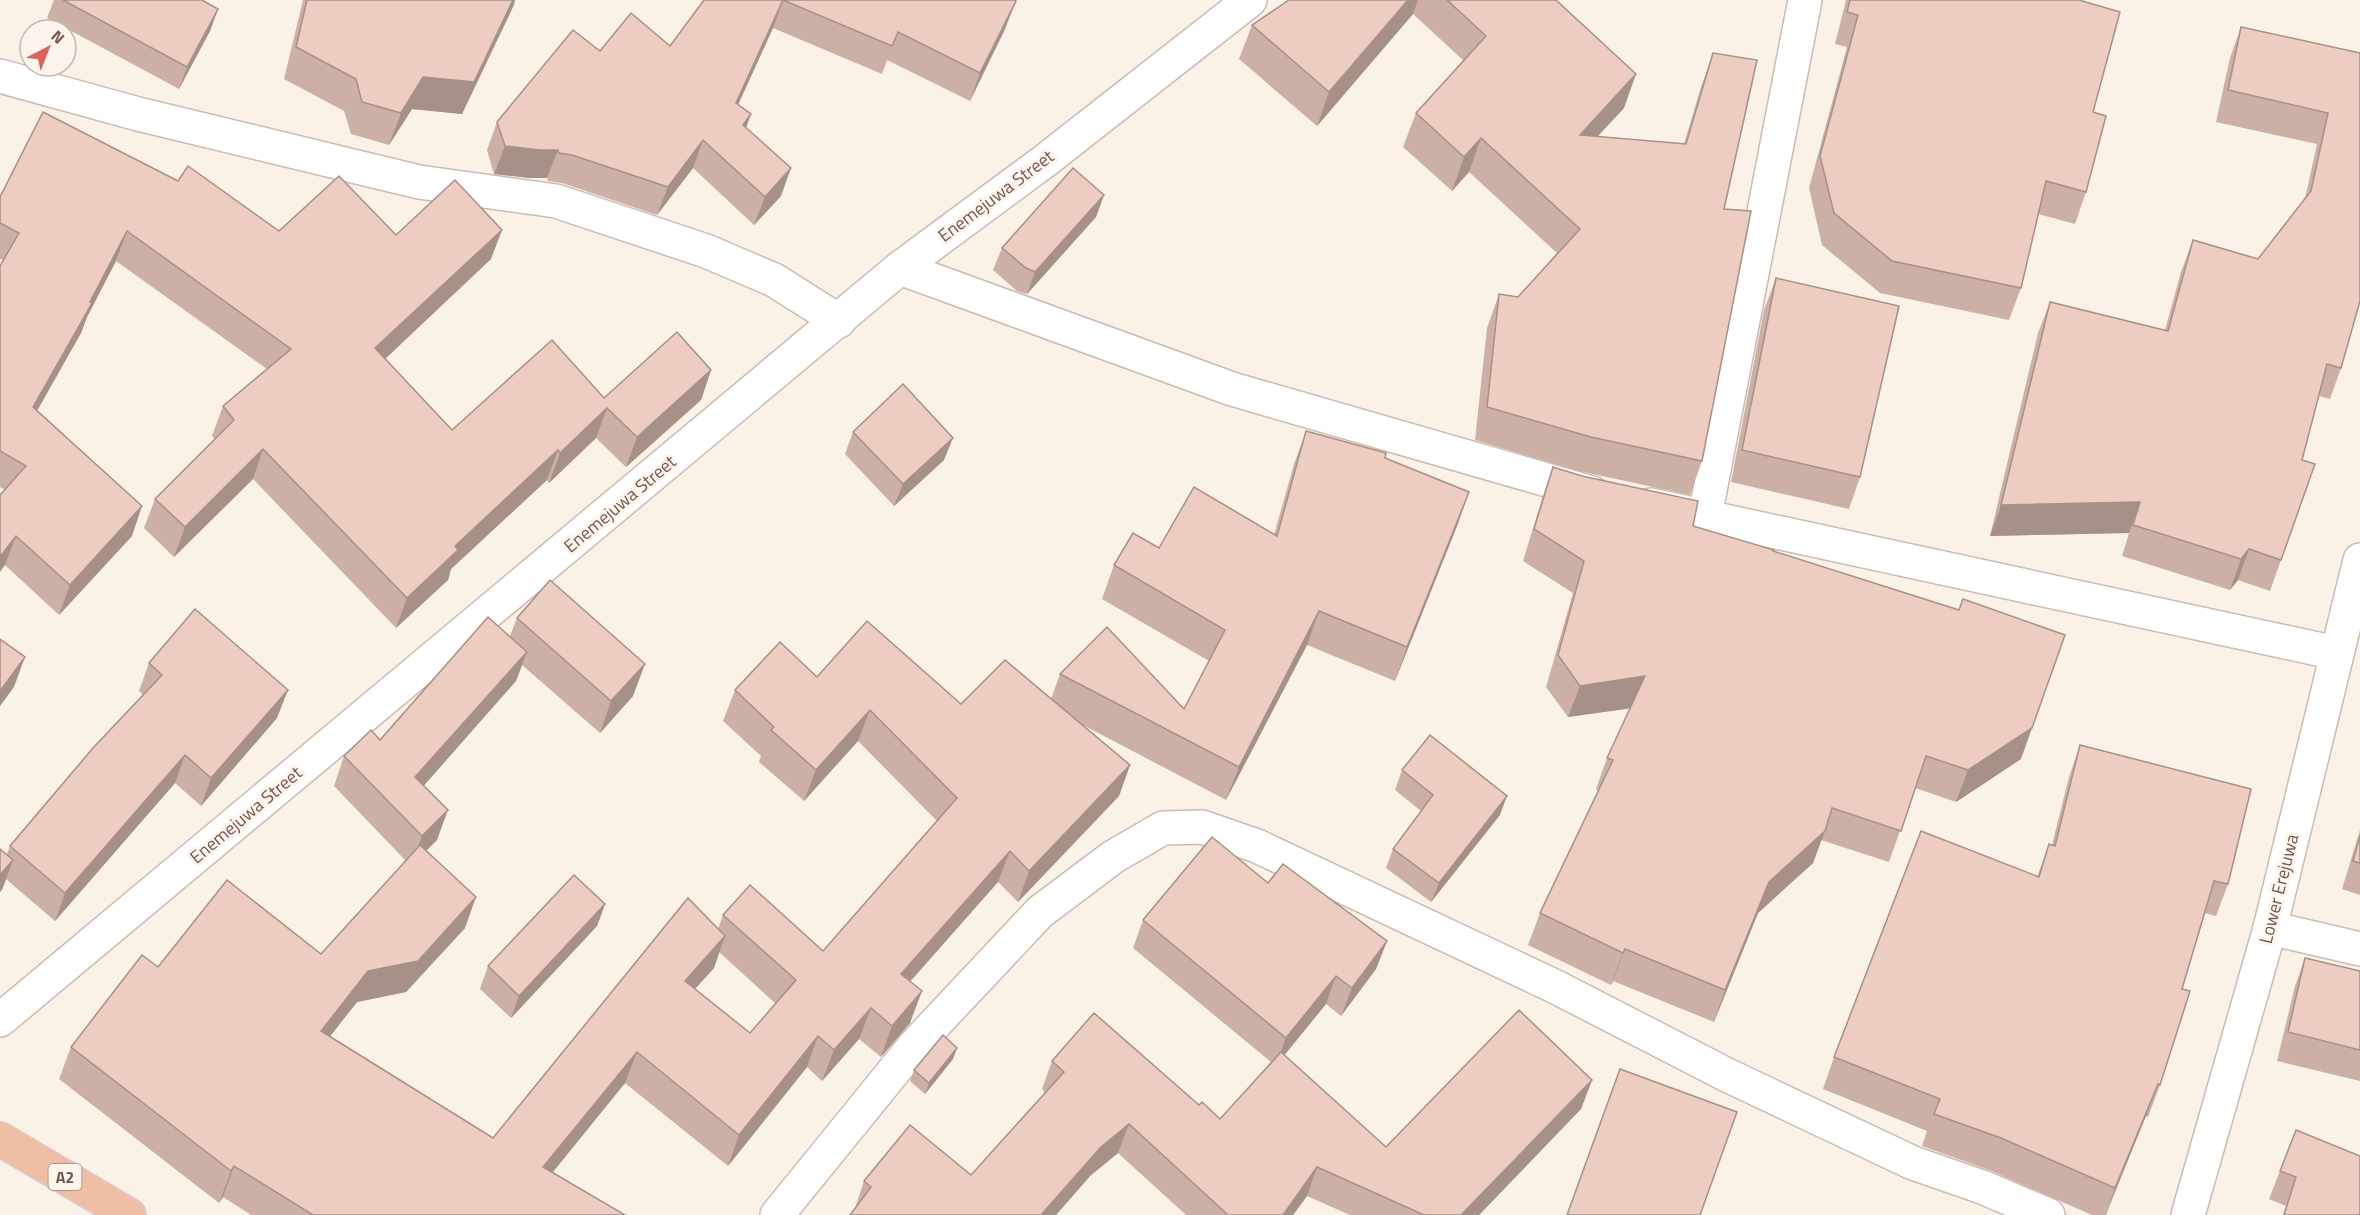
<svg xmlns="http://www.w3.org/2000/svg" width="2360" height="1215" font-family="'Titillium Web',sans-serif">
	<rect width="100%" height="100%" fill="#faf1e7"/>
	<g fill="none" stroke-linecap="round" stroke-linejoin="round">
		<g stroke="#cdbab1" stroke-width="36">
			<g id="minor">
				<path d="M 0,76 L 138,114 L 419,182 L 556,201 L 706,251 L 774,280 L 839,321"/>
				<path d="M 900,268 L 1232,389 L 1592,493"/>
				<path d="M 1651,505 L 2336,653"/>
				<path d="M 1705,516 L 1805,0"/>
				<path d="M 2270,928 L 2360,949"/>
				<path d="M 0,1020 L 900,268 L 1046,160 L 1250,0"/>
				<path d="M 777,1215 L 915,1045 L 1040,912 L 1113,857 L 1163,828 L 1202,827 L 1257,846 L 1556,987 L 1727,1075 L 1913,1163 L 1982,1187 L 2048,1215"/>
			</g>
		</g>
		<g stroke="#cdbab1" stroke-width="36">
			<path id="tertiary" d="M 2188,1215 L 2270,928 L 2360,560"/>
		</g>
		<g stroke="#d8d0cd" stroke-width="36">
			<path id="trunk" d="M 0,1139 L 129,1215"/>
		</g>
		<use href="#minor" stroke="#fff" stroke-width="33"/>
		<use href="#tertiary" stroke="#fff" stroke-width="33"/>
		<use href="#trunk" stroke="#f0bea5" stroke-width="33"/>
	</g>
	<g fill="#ccb0a6" fill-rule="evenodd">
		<path d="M 54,0 L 202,0 L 218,9 L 210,31 L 179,89 L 47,18 Z"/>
		<path d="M 303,0 L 515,0 L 462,114 L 412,109 L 389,145 L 351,134 L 344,111 L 284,79 Z"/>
		<path d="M 704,0 L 1014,0 L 1005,29 L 970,101 L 887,60 L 882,74 L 773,28 L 738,105 L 746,127 L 781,196 L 754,225 L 693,168 L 657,215 L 562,183 L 548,181 L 547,178 L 530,178 L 494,174 L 487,150 L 497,122 L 600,51 L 670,46 Z"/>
		<path d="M 1289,0 L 1556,0 L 1624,108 L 1597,137 L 1684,144 L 1701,87 L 1713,53 L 1724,209 L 1702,461 L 1690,495 L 1579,471 L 1475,440 L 1487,328 L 1499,294 L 1518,297 L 1557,253 L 1469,172 L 1452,191 L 1403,147 L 1416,113 L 1464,61 L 1413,14 L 1317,126 L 1239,59 L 1252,25 Z"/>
		<path d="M 1846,0 L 2079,0 L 2093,112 L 2086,192 L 2075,224 L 2038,214 L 2021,288 L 2009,320 L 1880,293 L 1822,245 L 1809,188 L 1847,47 L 1835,44 Z"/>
		<path d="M 2241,27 L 2360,53 L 2341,368 L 2330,399 L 2319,396 L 2302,460 L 2281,560 L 2270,591 L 2238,580 L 2230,590 L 2122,556 L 2129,533 L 1990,536 L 2038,333 L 2050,302 L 2165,330 L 2181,272 L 2193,240 L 2258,259 L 2305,199 L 2317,144 L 2216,122 L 2230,58 Z"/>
		<path d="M 178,181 L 279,231 L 396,235 L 491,259 L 385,358 L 452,430 L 604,398 L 711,370 L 701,400 L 626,467 L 596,438 L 549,483 L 547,480 L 451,569 L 448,580 L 396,628 L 253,479 L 174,557 L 144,528 L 155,499 L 215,439 L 212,436 L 223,406 L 267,369 L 116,261 L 87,317 L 81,333 L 37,411 L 132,536 L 59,615 L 5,565 L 5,490 L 0,487 L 0,266 L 3,260 L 0,259 L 0,197 Z"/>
		<path d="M 1104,195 L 1096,217 L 1027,294 L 1017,291 L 993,270 L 1002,248 Z"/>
		<path d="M 1776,278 L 1860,477 L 1849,509 L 1731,482 L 1764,310 Z"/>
		<path d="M 1306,431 L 1385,458 L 1469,492 L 1457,526 L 1395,681 L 1307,645 L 1226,800 L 1083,725 L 1130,765 L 1119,796 L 1018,902 L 998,882 L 910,982 L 910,1023 L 881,1057 L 859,1039 L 822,1081 L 807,1067 L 728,1166 L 625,1083 L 552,1173 L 625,1215 L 251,1215 L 223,1197 L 219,1203 L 59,1079 L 71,1047 L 158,967 L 321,954 L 406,861 L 334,786 L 344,756 L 380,740 L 510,636 L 517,618 L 633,696 L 600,733 L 522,665 L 516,681 L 424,785 L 437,840 L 426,851 L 465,928 L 406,992 L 357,1002 L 330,1036 L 493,1138 L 718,929 L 723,915 L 823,951 L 937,821 L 858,741 L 804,801 L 759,762 L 761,756 L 723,721 L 735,690 L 817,677 L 961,704 L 1051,699 L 1060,674 L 1184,709 L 1209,661 L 1102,599 L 1114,565 L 1159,548 L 1274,535 L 1294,464 ZM 719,952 L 776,1004 L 750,1033 L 695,989 L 714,968 Z"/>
		<path d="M 853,432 L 944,460 L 894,506 L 845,454 Z"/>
		<path d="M 1553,467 L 1693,526 L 1773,551 L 2021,759 L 1956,802 L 1915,788 L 1889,862 L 1821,840 L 1813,863 L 1758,913 L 1714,1022 L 1613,981 L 1611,985 L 1528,945 L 1540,913 L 1599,791 L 1596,789 L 1607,758 L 1630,708 L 1568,717 L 1546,687 L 1573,593 L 1523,561 L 1542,499 Z"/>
		<path d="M 149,663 L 277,718 L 201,806 L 175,783 L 55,921 L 6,879 L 2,890 L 7,854 L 10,846 L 143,695 L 139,691 Z"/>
		<path d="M 2080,745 L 2228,884 L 2216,916 L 2205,913 L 2182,989 L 2160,1085 L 2148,1117 L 2146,1116 L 2106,1215 L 2092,1215 L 1989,1170 L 1922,1146 L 1927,1131 L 1823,1089 L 1834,1057 L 2037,877 L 2049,844 L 2052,845 L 2069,777 Z"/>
		<path d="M 1402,770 L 1500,815 L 1431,902 L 1386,868 L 1393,849 L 1421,811 L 1395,790 Z"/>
		<path d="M 2360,830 L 2360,895 L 2342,889 Z"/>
		<path d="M 1268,883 L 1387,941 L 1376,969 L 1341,1016 L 1326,1004 L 1285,1055 L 1386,1147 L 1592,1080 L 1581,1109 L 1479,1215 L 1350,1215 L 1307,1196 L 1293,1215 L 1186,1215 L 1118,1153 L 1090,1176 L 1056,1215 L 850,1215 L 855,1208 L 864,1181 L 971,1175 L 1045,1093 L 1042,1089 L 1052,1061 L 1199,1105 L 1220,1119 L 1271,1062 L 1133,948 L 1143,920 Z"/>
		<path d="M 605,904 L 597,926 L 511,1018 L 480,989 L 488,966 Z"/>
		<path d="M 2305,958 L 2360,971 L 2360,1081 L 2277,1061 L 2295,986 Z"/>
		<path d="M 953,1059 L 925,1094 L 910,1081 L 914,1070 Z"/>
		<path d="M 2296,1130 L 2360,1215 L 2283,1215 L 2286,1206 L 2269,1199 Z"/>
	</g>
	<g fill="#a69087">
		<path d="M 513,0 L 515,0 L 514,5 L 462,114 L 412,109 L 389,145 L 401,113 L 423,77 Z"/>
		<path d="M 783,0 L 773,28 L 726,131 L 736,103 Z"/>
		<path d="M 1408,0 L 1418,0 L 1413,14 L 1317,126 L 1329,92 Z"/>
		<path d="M 1016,1 L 1005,29 L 970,101 L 980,73 Z"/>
		<path d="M 218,9 L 210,31 L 179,89 L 187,67 Z"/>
		<path d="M 1636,74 L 1624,108 L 1567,169 L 1580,135 Z"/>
		<path d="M 751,114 L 741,142 L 743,125 Z"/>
		<path d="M 1481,138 L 1469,172 L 1452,191 L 1464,157 Z"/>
		<path d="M 703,140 L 693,168 L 657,215 L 668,187 Z"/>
		<path d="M 505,146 L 558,150 L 547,178 L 530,178 L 494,174 Z"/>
		<path d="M 791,168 L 781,196 L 754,225 L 765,197 Z"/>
		<path d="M 1104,195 L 1096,217 L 1027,294 L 1035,272 Z"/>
		<path d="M 502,230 L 491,259 L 365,378 L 375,348 Z"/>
		<path d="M 127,231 L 116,261 L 87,317 L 81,333 L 22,437 L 33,407 L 90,302 Z"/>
		<path d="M 711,370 L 701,400 L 626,467 L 637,437 Z"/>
		<path d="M 607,408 L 596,438 L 549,483 L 560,453 Z"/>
		<path d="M 953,438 L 944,460 L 894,506 L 903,484 Z"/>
		<path d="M 263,449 L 253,479 L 174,557 L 185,527 Z"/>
		<path d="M 558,450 L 547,480 L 451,569 L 448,580 L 396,628 L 407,598 L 455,546 Z"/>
		<path d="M 1469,492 L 1457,526 L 1395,681 L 1407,647 Z"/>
		<path d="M 2140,502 L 2129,533 L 1990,536 L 2001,505 Z"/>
		<path d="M 142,506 L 132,536 L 59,615 L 70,585 Z"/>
		<path d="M 16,536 L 5,565 L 0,572 L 0,557 Z"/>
		<path d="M 2249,549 L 2238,580 L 2230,590 L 2241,559 Z"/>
		<path d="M 1319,611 L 1307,645 L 1226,800 L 1239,767 Z"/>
		<path d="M 527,652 L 516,681 L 405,807 L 415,777 Z"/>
		<path d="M 25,657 L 14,687 L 0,706 L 0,691 Z"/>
		<path d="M 645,664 L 633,696 L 600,733 L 611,701 Z"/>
		<path d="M 1645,676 L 1633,708 L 1568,717 L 1580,686 Z"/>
		<path d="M 288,690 L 277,718 L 201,806 L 211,778 Z"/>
		<path d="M 870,710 L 858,741 L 804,801 L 816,770 Z"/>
		<path d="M 2032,728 L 2021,759 L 1956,802 L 1968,770 Z"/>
		<path d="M 185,755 L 175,783 L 55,921 L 65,893 Z"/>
		<path d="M 1130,765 L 1119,796 L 1018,902 L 1029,871 Z"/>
		<path d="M 1507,796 L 1500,815 L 1431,902 L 1439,883 Z"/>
		<path d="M 448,810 L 437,840 L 411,866 L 422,836 Z"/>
		<path d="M 1825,831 L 1813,863 L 1758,913 L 1714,1022 L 1725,990 L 1769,882 Z"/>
		<path d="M 1010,851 L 998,882 L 889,1005 L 901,974 Z"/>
		<path d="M 13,860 L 2,890 L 0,892 L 0,875 Z"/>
		<path d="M 476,897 L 465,928 L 406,992 L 357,1002 L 310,1062 L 321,1031 L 368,971 Z"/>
		<path d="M 605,904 L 597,926 L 511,1018 L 519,996 Z"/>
		<path d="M 725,936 L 714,968 L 674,1012 L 685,981 Z"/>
		<path d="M 1387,941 L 1376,969 L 1341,1016 L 1352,988 Z"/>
		<path d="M 1625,949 L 1613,981 L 1611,985 L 1623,953 Z"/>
		<path d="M 1336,976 L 1326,1004 L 1275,1066 L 1286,1038 Z"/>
		<path d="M 922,991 L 910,1023 L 881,1057 L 892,1026 Z"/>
		<path d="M 871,1008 L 859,1039 L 822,1081 L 834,1050 Z"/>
		<path d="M 818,1036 L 807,1067 L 728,1166 L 739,1135 Z"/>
		<path d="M 957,1048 L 953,1059 L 925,1094 L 929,1083 Z"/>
		<path d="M 637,1052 L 625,1083 L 531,1199 L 543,1167 Z"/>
		<path d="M 1592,1080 L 1581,1109 L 1479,1215 L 1461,1215 Z"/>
		<path d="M 2158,1084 L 2146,1116 L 2105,1215 L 2115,1188 Z"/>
		<path d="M 1129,1124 L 1118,1153 L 1090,1176 L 1056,1215 L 1041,1215 L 1101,1147 Z"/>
		<path d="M 234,1166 L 223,1197 L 219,1203 L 231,1171 Z"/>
		<path d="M 1317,1167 L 1307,1196 L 1293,1215 L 1283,1215 Z"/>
	</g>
	<g fill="#edcdc1" stroke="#a69087" stroke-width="1.5">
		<path d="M 63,0 L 202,0 L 218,9 L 187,67 Z"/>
		<path d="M 307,0 L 513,0 L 474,82 L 423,77 L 401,113 L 362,102 L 356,79 L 296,47 Z"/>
		<path d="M 704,0 L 1014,0 L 1016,1 L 980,73 L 898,32 L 892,46 L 783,0 L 736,103 L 751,114 L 743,125 L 791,168 L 765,197 L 703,140 L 668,187 L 572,155 L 559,153 L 558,150 L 540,150 L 505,146 L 497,122 L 573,30 L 600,51 L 631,13 L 670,46 Z"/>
		<path d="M 1289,0 L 1408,0 L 1329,92 L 1252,25 Z"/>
		<path d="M 1447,0 L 1556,0 L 1636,74 L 1580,135 L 1686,144 L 1713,53 L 1757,60 L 1724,209 L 1751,211 L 1702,461 L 1591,437 L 1487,407 L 1499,294 L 1518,297 L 1580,229 L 1481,138 L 1464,157 L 1416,113 L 1486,36 Z"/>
		<path d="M 1850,0 L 2079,0 L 2120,12 L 2093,112 L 2106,116 L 2086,192 L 2046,181 L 2021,288 L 1892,261 L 1834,213 L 1820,156 L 1858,15 L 1847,12 Z"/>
		<path d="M 2241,27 L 2360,53 L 2360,301 L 2341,368 L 2327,364 L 2302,460 L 2315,464 L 2281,560 L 2249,549 L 2241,559 L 2133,525 L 2140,502 L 2001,505 L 2050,302 L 2168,331 L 2193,240 L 2258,259 L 2311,191 L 2328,113 L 2228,90 Z"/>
		<path d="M 43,112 L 178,181 L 188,166 L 279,231 L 339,176 L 396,235 L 455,180 L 502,230 L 375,348 L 452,430 L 552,340 L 604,398 L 677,332 L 711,370 L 637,437 L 607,408 L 560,453 L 558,450 L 455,546 L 458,550 L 407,598 L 263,449 L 185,527 L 155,499 L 234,420 L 223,406 L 291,349 L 127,231 L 90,302 L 92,303 L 33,407 L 142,506 L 70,585 L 16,536 L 0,557 L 0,495 L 26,466 L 0,451 L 0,266 L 19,233 L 0,223 L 0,197 Z"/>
		<path d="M 1073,168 L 1104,195 L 1035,272 L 1026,268 L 1002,248 Z"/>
		<path d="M 1776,278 L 1899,306 L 1860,477 L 1742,450 Z"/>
		<path d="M 903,384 L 953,438 L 903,484 L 853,432 Z"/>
		<path d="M 1306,431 L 1386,453 L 1385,458 L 1469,492 L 1407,647 L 1319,611 L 1239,767 L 1060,674 L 1107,627 L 1184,709 L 1225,630 L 1114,565 L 1133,533 L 1159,548 L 1194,487 L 1277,536 Z"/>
		<path d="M 1553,467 L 1582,476 L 1698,501 L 1693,526 L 1774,550 L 1773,551 L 1959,610 L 1963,599 L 2065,635 L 2032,728 L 1968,770 L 1926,756 L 1901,831 L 1832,808 L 1825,831 L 1769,882 L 1725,990 L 1625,949 L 1623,953 L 1540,913 L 1613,760 L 1607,758 L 1645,676 L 1580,686 L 1558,655 L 1584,561 L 1534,529 Z"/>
		<path d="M 550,580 L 645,664 L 611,701 L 517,618 Z"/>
		<path d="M 195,609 L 288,690 L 211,778 L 185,755 L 65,893 L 10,846 L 93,748 L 162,675 L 149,663 Z"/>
		<path d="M 488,617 L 527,652 L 415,777 L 448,810 L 422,836 L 344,756 L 371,730 L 380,740 Z"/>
		<path d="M 867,621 L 961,704 L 1005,660 L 1130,765 L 1029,871 L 1010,851 L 901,974 L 922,991 L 892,1026 L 871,1008 L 834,1050 L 818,1036 L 739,1135 L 637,1052 L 543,1167 L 625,1215 L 313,1215 L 234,1166 L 231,1171 L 71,1047 L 142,955 L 158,967 L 227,880 L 321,954 L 420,845 L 476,897 L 418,961 L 368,971 L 321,1031 L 493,1138 L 688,898 L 725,936 L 685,981 L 750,1033 L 796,980 L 723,915 L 750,885 L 823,951 L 957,798 L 870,710 L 816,770 L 771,730 L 774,727 L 735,690 L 780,642 L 817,677 Z"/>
		<path d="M 0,639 L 25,657 L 0,691 Z"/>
		<path d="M 1430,735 L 1507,796 L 1439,883 L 1393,849 L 1433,795 L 1402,770 Z"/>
		<path d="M 2080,745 L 2251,789 L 2228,884 L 2214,881 L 2182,989 L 2190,991 L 2160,1085 L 2158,1084 L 2115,1188 L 2001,1138 L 1934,1114 L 1940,1099 L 1834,1057 L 1921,831 L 2039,877 L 2049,844 L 2055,846 Z"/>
		<path d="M 2360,836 L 2360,863 L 2353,861 Z"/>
		<path d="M 1212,837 L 1268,883 L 1283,864 L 1387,941 L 1352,988 L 1336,976 L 1286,1038 L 1143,920 Z"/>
		<path d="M 0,849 L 13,860 L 0,875 Z"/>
		<path d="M 574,875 L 605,904 L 519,996 L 488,966 Z"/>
		<path d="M 2305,958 L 2360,971 L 2360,1050 L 2288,1032 Z"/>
		<path d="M 1519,1010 L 1592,1080 L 1461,1215 L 1424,1215 L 1317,1167 L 1283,1215 L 1228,1215 L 1129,1124 L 1101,1147 L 1041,1215 L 850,1215 L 871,1187 L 864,1181 L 910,1125 L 971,1175 L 1064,1072 L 1052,1061 L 1094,1013 L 1199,1105 L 1202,1102 L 1220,1119 L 1281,1052 L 1386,1147 Z"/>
		<path d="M 943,1035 L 957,1048 L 929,1083 L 914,1070 Z"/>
		<path d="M 1620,1069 L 1737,1112 L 1700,1215 L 1567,1215 Z"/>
		<path d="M 2296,1130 L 2360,1156 L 2360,1215 L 2284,1215 L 2296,1177 L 2280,1171 Z"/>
	</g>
	<g text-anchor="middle" stroke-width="6" stroke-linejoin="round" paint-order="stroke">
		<rect fill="#fdf5ed" stroke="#9c867e" stroke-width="1.5" x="48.5" y="1164" width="33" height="26" rx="4.5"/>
		<g font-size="16" font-weight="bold" fill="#72564e">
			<text x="65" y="1183">A2</text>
		</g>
		<g font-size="18" fill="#72564e" stroke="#fdf5ed">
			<text transform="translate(996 196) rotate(-37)" y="6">Enemejuwa Street</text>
			<text transform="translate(620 504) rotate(-40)" y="6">Enemejuwa Street</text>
			<text transform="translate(246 815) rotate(-40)" y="6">Enemejuwa Street</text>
			<text transform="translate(2279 889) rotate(-76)" y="6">Lower Erejuwa</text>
		</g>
	</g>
	<g transform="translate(48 48) rotate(42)"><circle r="28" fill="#fdf5ed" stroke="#c5b5ad" stroke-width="1.5"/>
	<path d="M0-4.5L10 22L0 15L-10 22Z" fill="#d86558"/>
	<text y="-9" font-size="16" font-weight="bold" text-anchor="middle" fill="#72564e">N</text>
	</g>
</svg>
